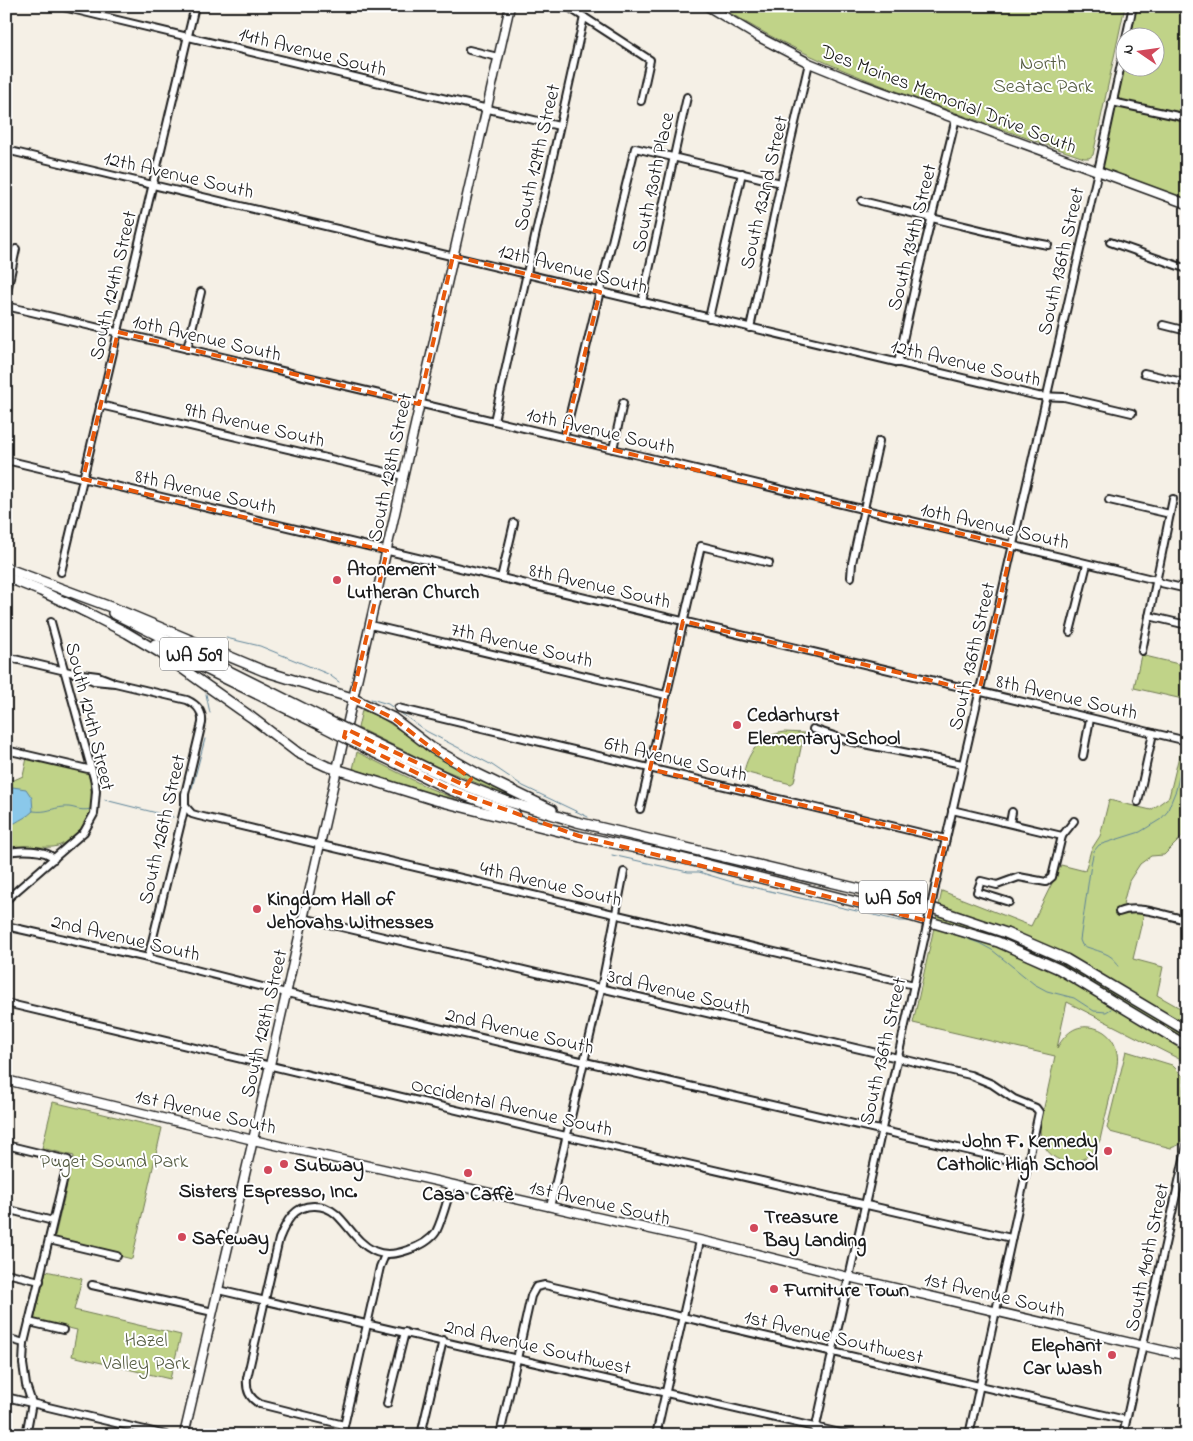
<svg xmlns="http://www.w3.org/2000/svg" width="1193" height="1441" font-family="'Indie Flower',sans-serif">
	<rect width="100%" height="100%" fill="#f5f0e6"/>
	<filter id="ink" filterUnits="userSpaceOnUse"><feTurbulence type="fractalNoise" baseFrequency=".02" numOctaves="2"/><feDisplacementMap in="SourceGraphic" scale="10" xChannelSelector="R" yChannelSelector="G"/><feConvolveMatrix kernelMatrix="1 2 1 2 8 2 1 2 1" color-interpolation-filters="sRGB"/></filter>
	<g filter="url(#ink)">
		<g fill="#c0d388" stroke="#6e7852">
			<path d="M 719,6 L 1125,6 L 1093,155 L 1089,158 L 1084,158 C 1032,140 981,122 929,103 C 857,77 784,48 719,6 Z"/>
			<path d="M 1137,6 L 1187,6 L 1187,201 L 1102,170 L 1125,61 L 1126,68 L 1156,68 L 1156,38 L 1131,37 Z"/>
			<path d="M 1141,655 L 1187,666 L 1187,700 L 1134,688 Z"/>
			<path d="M 362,710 L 380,717 L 447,762 L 514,798 L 442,769 L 358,728 Z"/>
			<path d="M 1187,723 L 1187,835 L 1185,834 L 1164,855 L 1151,856 L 1140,864 L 1129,881 L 1123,904 L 1145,909 L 1133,959 L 1163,967 L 1157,995 L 1187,1012 L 1187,1063 L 1067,1002 L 1057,1048 C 1064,1036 1073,1025 1089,1027 C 1104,1028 1115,1039 1117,1053 C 1119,1063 1115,1074 1113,1084 C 1109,1102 1104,1121 1100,1140 C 1084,1176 1039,1165 1040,1126 L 1055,1056 L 913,1023 L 942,891 L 1031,926 L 1061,865 L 1085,871 L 1091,850 L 1100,836 L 1109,800 L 1151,810 L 1169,797 Z"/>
			<path d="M 784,732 L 804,733 L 794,782 L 791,784 L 744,772 C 748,751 762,735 784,732 Z"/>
			<path d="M 357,752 L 429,788 L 468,804 L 466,805 L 353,769 Z"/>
			<path d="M 27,758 L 88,771 C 93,799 96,816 73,836 C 67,841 62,846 53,847 C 37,848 22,845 6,848 L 6,779 L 14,780 L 23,776 Z"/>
			<path d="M 1126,1051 L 1172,1065 L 1183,1076 L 1183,1132 L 1181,1144 L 1171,1148 L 1110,1132 L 1107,1128 Z"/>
			<path d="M 53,1102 L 162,1128 L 132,1259 L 54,1240 L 74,1156 L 42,1148 Z"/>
			<path d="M 46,1271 L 82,1279 L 74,1310 L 181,1335 L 170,1379 L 72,1356 L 77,1330 L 34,1320 Z"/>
		</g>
		<path fill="#8ac8ea" stroke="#5e8398" d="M 6,786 L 26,789 L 32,798 L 33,811 C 27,817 21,819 15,823 L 6,822 Z"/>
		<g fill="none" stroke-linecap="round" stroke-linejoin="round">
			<g stroke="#5e8398" stroke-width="1">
				<path d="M 226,638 L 260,646 L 328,674 L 339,682"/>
				<path d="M 206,694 L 210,713"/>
				<path d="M 371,699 L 388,704 L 426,731 L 492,765 L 523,786 L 588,817"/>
				<path d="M 192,788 L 205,739"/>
				<path d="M 105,800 L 173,817"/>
				<path d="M 33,811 C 48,813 51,808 64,807 C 75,806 78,812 91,809"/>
				<path d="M 612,855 L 688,872 L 699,872 L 735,883 L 900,921 L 913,921"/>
				<path d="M 948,932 L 979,943 L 992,950 L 1034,984 L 1047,991 L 1074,998 L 1094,1011 L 1106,1012 L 1111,1009"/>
				<path d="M 1118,966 C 1114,952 1094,951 1082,945 L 1080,940 L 1091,864 L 1094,851 L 1099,845 L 1140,832 L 1161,819 L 1167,812 L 1176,790 L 1186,747"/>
			</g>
			<g stroke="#1c1c1c" stroke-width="10">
				<g id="minor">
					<path d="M 59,6 L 559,126"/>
					<path d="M 567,6 L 650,60 L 641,101"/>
					<path d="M 1126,38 L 1133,6"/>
					<path d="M 469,50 L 498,57"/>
					<path d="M 1112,102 L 1187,118"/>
					<path d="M 6,150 L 1038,396 L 1064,397 L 1132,413"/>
					<path d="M 862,201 L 1026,241 L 1048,245"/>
					<path d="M 1110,242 L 1187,269"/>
					<path d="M 6,296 L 16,249"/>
					<path d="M 642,302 L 687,97"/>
					<path d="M 6,306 L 613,449 L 1156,580 L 1161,583 L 1187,589"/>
					<path d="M 709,318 L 742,173"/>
					<path d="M 1163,325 L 1187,331"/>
					<path d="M 750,328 L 781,183 L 809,63"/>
					<path d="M 187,349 L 201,292"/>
					<path d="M 898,363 L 916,281 L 956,118"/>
					<path d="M 1144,373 L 1187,383"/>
					<path d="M 100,405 L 403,476"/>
					<path d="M 494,421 L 584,17"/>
					<path d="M 564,438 L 635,148 L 781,183"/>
					<path d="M 613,449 L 623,403"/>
					<path d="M 6,460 L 1187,741"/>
					<path d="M 1109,500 L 1170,514"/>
					<path d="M 61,572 L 195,6"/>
					<path d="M 851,577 L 852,563 L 879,441"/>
					<path d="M 501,578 L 514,523"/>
					<path d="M 1149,616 L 1187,625"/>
					<path d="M 370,625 L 666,695"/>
					<path d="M 1070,632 L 1087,564"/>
					<path d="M 1142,651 L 1173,499"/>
					<path d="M 6,657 L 78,674 L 94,681 L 115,683 L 187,700 C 198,705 203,712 202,723 L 185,794 L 185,806 L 148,958"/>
					<path d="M 82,674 L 98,676 L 111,681"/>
					<path d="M 398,708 L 946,839"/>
					<path d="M 813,729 L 849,741 L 962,764"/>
					<path d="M 6,750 L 92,770"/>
					<path d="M 1083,756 L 1090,719"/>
					<path d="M 1138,802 L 1153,733"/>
					<path d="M 185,806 L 192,814 L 199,816 L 914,985"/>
					<path d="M 640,809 L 701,546 L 769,563"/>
					<path d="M 952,810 L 1062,836"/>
					<path d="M 1010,823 L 1012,812"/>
					<path d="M 6,853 C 18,849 47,849 54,859"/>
					<path d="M 935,887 L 1098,171 L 1126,41"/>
					<path d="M 6,900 L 84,832 L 94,814 L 96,791 L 95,782 L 51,622"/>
					<path d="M 1009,902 L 977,892 L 981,881 L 997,885 L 1019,877 L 1046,882 L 1052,877 L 1062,836 L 1074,821"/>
					<path d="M 1119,912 C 1138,904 1167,916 1187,920"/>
					<path d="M 303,918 L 970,1075 L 992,1084 L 1014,1099 L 1036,1108 L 1039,1112 L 969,1435"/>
					<path d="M 6,926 L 148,958 L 278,991 L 1027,1164"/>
					<path d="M 6,1003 L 566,1136 L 1011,1238"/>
					<path d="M 6,1145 L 68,1160 L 24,1343 L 23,1364 L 26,1385 L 32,1403 L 26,1435"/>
					<path d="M 550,1207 L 601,989 L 624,872"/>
					<path d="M 6,1209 L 53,1221"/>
					<path d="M 49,1240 L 117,1256"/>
					<path d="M 6,1273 L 40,1281"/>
					<path d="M 92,1285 L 213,1312"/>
					<path d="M 218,1290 L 849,1435"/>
					<path d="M 29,1322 L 63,1330"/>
					<path d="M 6,1338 L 24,1343"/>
					<path d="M 6,1397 L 166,1435"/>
					<path d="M 387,1404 L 405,1332"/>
					<path d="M 344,1425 L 260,1404 C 249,1398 246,1390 247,1378 L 279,1239 C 286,1222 294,1205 315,1206 C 323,1206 330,1209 336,1214 C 349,1226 357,1243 374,1251 C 385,1256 397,1254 408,1250 C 417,1247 430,1241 436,1232 C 443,1218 447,1200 452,1185"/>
					<path d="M 342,1435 L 380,1267 L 385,1255"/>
					<path d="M 421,1435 L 443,1340"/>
					<path d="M 500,1435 L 531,1296 L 536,1287 L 545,1285 L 1126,1420"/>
					<path d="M 656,1435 L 700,1241"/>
					<path d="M 814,1435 L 925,935"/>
					<path d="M 1123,1435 L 1187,1145"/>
				</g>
			</g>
			<g stroke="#1c1c1c" stroke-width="11">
				<g id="major">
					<path d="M 707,6 L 757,36 L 809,63 L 861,84 L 1187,204"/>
					<path d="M 6,1080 L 253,1140 L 717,1244 L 848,1277 L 1187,1356"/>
					<path d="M 184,1435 L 250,1153 L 510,6"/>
				</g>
			</g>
			<g stroke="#1c1c1c" stroke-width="12">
				<g id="highway">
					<path d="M 6,568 L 116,609 L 264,671 L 352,698 L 393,718 L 432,748 L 478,774 L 552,810"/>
					<path d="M 6,577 L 41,591 L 86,612"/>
					<path d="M 82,610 L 127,633 L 159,652 L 251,717 L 298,753 L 326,766 L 435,800 L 579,836 L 669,855 L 900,913 L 998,942 L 1059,969 L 1187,1046"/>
					<path d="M 113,613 L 325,719"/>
					<path d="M 155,644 L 322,726"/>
					<path d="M 366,739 L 456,782 L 506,801 L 577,822 L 914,902 L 1006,933 L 1066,959 L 1187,1031"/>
					<path d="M 365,748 L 451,790 L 515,814"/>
				</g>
			</g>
			<use href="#minor" stroke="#fff" stroke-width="6"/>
			<use href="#major" stroke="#fff" stroke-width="8"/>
			<use href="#highway" stroke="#fff" stroke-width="9"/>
			<g stroke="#1c1c1c" stroke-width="10" stroke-linecap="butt">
				<path id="minor-bridge" d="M 925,935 L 935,887"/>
			</g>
			<g stroke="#1c1c1c" stroke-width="12" stroke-linecap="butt">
				<g id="highway-bridge">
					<path d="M 325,719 L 366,739"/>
					<path d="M 322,726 L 365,748"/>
				</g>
			</g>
			<use href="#minor-bridge" stroke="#fff" stroke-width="6"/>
			<use href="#highway-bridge" stroke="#fff" stroke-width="9"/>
		</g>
	</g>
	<path fill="none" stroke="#e8590c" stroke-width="4" stroke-dasharray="10 6" stroke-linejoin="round" d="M 453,256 L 600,292 L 564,438 L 1012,546 L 979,692 L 683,621 L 665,702 L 650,769 L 946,839 L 928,921 L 579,836 L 451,790 L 344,737 L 346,729 L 466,786 L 471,779 L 393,718 L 352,698 L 387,551 L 83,479 L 118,332 L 419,404 Z"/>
	<g fill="#d1495b" stroke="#fff" stroke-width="2">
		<circle cx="337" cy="580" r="5"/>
		<circle cx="737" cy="725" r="5"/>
		<circle cx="257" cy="909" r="5"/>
		<circle cx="1108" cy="1151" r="5"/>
		<circle cx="284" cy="1164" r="5"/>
		<circle cx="268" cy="1170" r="5"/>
		<circle cx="468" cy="1173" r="5"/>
		<circle cx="754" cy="1228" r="5"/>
		<circle cx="182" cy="1237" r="5"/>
		<circle cx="774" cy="1289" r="5"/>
		<circle cx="1112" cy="1355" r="5"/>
	</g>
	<g text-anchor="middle" stroke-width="4" stroke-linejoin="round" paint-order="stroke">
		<g fill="#fff" stroke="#606060" stroke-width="1">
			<rect x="160" y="637.5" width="68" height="33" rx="4"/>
			<rect x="859" y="880.5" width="68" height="33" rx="4"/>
		</g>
		<g font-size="19" font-weight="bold" fill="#1c1c1c">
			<text x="194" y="661">WA 509</text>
			<text x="893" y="904">WA 509</text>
		</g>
		<g font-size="20" fill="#1c1c1c" stroke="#fff">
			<text transform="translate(313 51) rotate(14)" y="7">14th Avenue South</text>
			<text transform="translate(949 98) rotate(21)" y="7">Des Moines Memorial Drive South</text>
			<text transform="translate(536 157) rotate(-77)" y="7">South 129th Street</text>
			<text transform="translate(179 174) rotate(13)" y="7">12th Avenue South</text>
			<text transform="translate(652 182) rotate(-78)" y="7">South 130th Place</text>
			<text transform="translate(763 192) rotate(-77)" y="7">South 132nd Street</text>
			<text transform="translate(911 237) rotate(-76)" y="7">South 134th Street</text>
			<text transform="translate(1060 261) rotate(-77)" y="7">South 136th Street</text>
			<text transform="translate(573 268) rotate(14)" y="7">12th Avenue South</text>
			<text transform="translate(112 285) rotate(-77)" y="7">South 124th Street</text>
			<text transform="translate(207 337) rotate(13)" y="7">10th Avenue South</text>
			<text transform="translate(966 362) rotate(13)" y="7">12th Avenue South</text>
			<text transform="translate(255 424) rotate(13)" y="7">9th Avenue South</text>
			<text transform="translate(601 430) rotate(13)" y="7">10th Avenue South</text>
			<text transform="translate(389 467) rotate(-78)" y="7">South 128th Street</text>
			<text transform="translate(206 491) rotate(13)" y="7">8th Avenue South</text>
			<text transform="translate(995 525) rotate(13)" y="7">10th Avenue South</text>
			<text transform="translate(600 585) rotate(13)" y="7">8th Avenue South</text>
			<text transform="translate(522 644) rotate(13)" y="7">7th Avenue South</text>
			<text transform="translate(971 656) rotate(-77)" y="7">South 136th Street</text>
			<text transform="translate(1067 696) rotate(13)" y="7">8th Avenue South</text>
			<text transform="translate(91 716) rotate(76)" y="7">South 124th Street</text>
			<text transform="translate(676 758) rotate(13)" y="7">6th Avenue South</text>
			<text transform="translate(161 829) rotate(-77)" y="7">South 126th Street</text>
			<text transform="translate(551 883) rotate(13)" y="7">4th Avenue South</text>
			<text transform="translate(126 937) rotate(13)" y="7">2nd Avenue South</text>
			<text transform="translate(679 991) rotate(13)" y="7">3rd Avenue South</text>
			<text transform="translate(263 1023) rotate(-77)" y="7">South 128th Street</text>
			<text transform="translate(520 1030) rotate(13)" y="7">2nd Avenue South</text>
			<text transform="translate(882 1051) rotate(-77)" y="7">South 136th Street</text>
			<text transform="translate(512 1106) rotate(13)" y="7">Occidental Avenue South</text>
			<text transform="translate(206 1111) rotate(13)" y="7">1st Avenue South</text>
			<text transform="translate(600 1202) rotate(13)" y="7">1st Avenue South</text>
			<text transform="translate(1146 1257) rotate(-78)" y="7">South 140th Street</text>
			<text transform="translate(995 1294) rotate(13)" y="7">1st Avenue South</text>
			<text transform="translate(834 1336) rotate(13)" y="7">1st Avenue Southwest</text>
			<text transform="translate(538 1346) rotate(13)" y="7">2nd Avenue Southwest</text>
		</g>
		<g font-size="20" fill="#555c42" stroke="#fff">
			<text x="1043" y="69">North<tspan x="1043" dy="23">Seatac Park</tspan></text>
			<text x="114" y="1167">Puget Sound Park</text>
			<text x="146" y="1346">Hazel<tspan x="146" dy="23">Valley Park</tspan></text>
		</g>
		<g font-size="20" font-weight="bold" fill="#1c1c1c" stroke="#fff" text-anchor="start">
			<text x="347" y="575">Atonement<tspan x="347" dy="23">Lutheran Church</tspan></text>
			<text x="747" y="721">Cedarhurst<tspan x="747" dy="23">Elementary School</tspan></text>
			<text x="267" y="905">Kingdom Hall of<tspan x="267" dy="23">Jehovahs Witnesses</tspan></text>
			<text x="1098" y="1147" text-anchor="end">John F. Kennedy<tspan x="1098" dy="23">Catholic High School</tspan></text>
			<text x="294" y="1171">Subway</text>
			<text x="268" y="1197" text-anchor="middle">Sisters Espresso, Inc.</text>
			<text x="468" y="1200" text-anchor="middle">Casa Caffè</text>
			<text x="764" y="1223">Treasure<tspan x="764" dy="23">Bay Landing</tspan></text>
			<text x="192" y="1244">Safeway</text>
			<text x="784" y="1296">Furniture Town</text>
			<text x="1102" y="1351" text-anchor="end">Elephant<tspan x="1102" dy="23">Car Wash</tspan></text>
		</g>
	</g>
	<rect width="1193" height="1441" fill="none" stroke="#fff" stroke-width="25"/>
	<rect x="12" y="12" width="1168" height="1416" fill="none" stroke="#1c1c1c" stroke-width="2" filter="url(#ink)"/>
	<g transform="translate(1140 52) rotate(283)"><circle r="24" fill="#ffffff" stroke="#a4a4a4"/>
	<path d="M0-4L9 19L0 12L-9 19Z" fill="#d1495b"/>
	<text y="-8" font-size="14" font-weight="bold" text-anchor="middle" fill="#1c1c1c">N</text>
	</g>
</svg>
